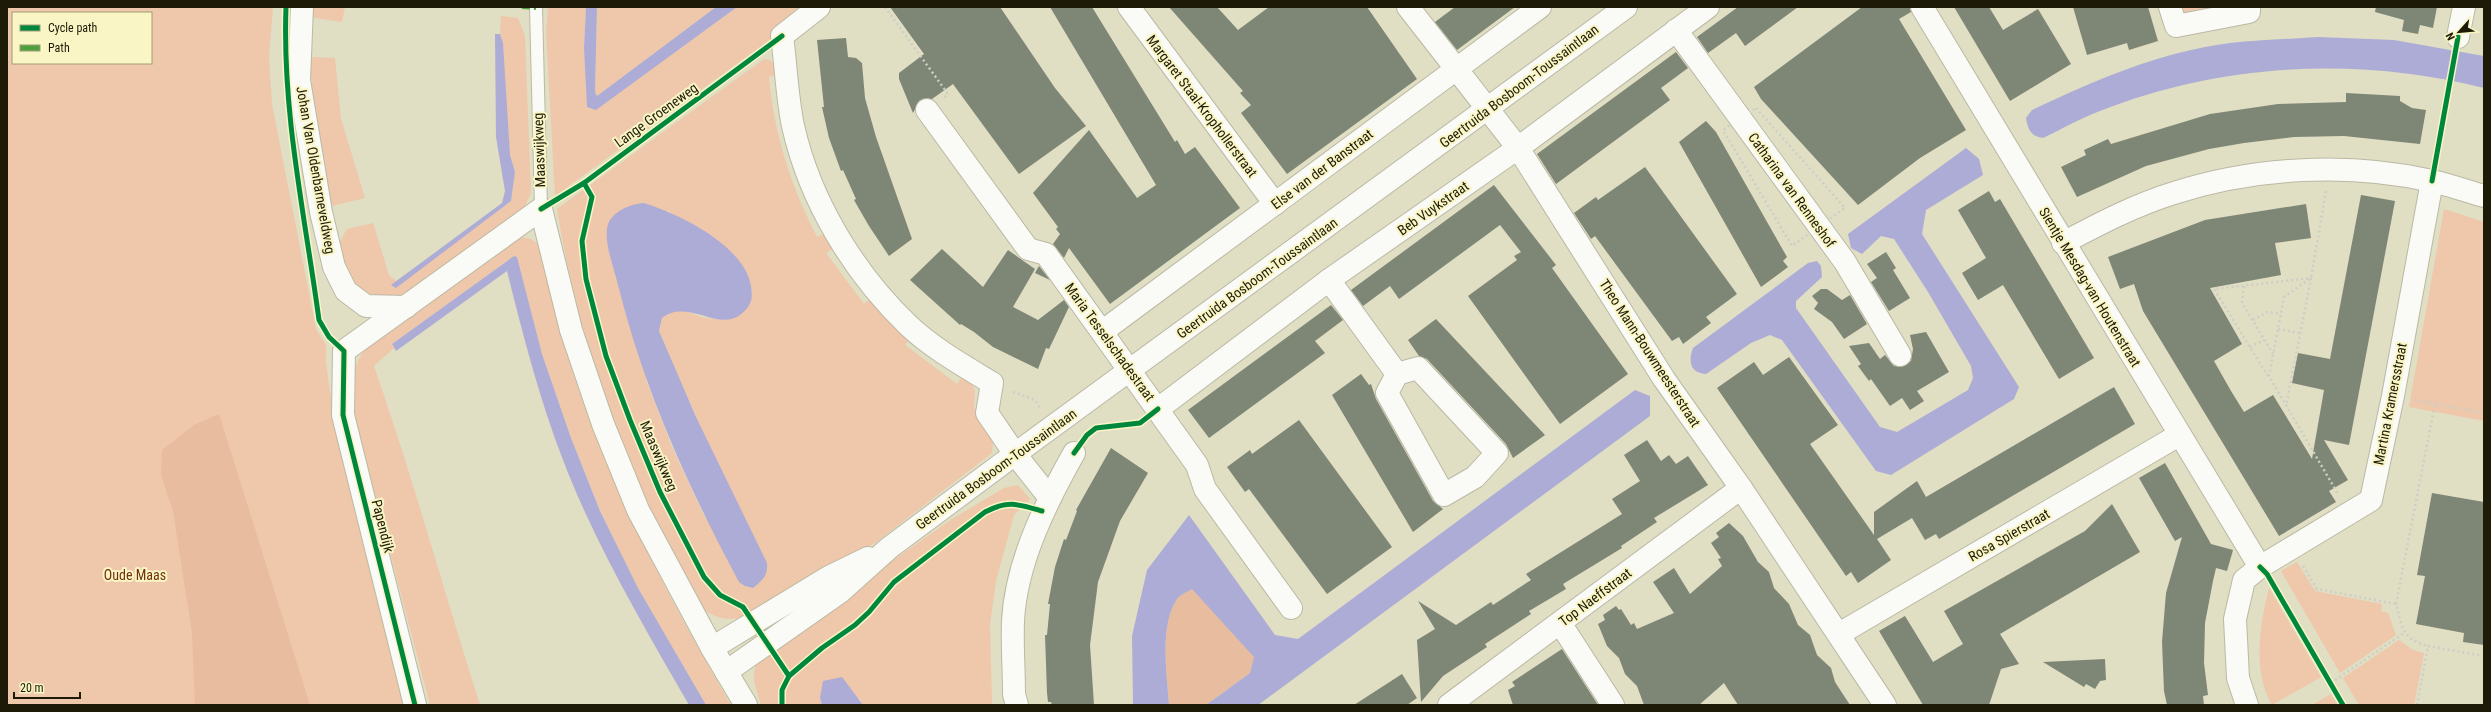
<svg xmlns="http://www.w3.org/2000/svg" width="2491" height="712" font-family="'Roboto Condensed',sans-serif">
	<rect width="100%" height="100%" fill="#e0dec3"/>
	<g fill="#efc7aa" fill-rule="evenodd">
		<path d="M 7,7 L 273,7 L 269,58 L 272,104 L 316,329 L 326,345 L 326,363 L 335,426 L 408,705 L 7,705 ZM 13,13 L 151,13 L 151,63 L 13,63 Z"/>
		<path d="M 310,7 L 345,7 L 342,22 L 309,17 Z"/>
		<path d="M 548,7 L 586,7 L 584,48 L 595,110 L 737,7 L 799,7 L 791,13 L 794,17 L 772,32 L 771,39 L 555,196 L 546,32 Z"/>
		<path d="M 597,7 L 716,7 L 597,96 L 595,92 Z"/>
		<path d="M 2187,7 L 2230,7 L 2183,14 L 2179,10 Z"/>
		<path d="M 501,16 L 518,18 L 525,36 L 531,193 L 524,208 L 412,292 C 392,299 366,299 351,281 C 344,273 341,255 338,245 L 347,229 L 373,223 L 389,275 L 396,281 L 392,284 L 511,201 L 515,172 L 510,155 L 500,34 Z"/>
		<path d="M 310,57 L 335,58 L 341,119 L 365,198 L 328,207 L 313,105 Z"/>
		<path d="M 764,59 L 770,60 L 774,65 L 776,75 L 769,77 C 774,134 791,186 817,237 L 825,234 L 834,248 L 826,253 L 864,304 L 870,299 L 910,338 L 905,345 L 957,384 L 962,377 L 971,382 L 975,391 L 974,408 L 993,443 L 992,453 L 875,543 L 756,613 C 735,621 720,622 701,608 C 679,566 655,524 637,481 C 599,394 572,303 557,209 ZM 667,210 L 750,280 L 752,295 L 749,306 C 741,309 718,320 711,319 C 690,316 682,302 662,318 L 659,332 L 696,417 L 706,520 L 672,447 L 646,380 Z"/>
		<path d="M 2444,209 L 2484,222 L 2484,421 L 2409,407 Z"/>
		<path d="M 521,237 L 531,239 L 541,246 C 572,415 645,558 731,705 L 706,705 L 638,588 L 600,511 L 571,438 L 542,354 L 517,258 L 514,256 L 392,344 L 394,348 L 374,366 C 413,478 444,592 480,705 L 430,705 L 354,415 C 351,390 349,366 368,347 L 510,243 Z"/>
		<path d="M 1018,485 L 1030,499 L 1014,515 L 996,581 L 990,624 L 992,705 L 863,705 L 859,698 L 820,698 L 822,705 L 761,705 C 752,676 748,668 771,646 L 952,519 L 1004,488 Z"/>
		<path d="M 2297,562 L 2315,591 L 2382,604 L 2381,611 L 2388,613 L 2396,635 L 2340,673 L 2281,571 Z"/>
		<path d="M 2269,588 L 2321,677 L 2272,705 C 2252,672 2260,623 2269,588 Z"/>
		<path d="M 2399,640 L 2413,650 L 2424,653 L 2414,705 L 2359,705 L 2343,678 Z"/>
		<path d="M 2331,694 L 2337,705 L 2312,705 Z"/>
	</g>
	<g fill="#e8bc9e">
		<path d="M 219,414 L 310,705 L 195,705 L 192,633 L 173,511 L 161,475 L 162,450 L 194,425 Z"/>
		<path d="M 1192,588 L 1255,657 L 1250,673 L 1206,705 L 1169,705 C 1167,676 1159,624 1177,599 C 1180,595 1187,592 1192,588 Z"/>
	</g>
	<g fill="#adacd6">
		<path d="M 586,7 L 597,7 L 595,92 L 597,96 L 716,7 L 737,7 L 596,110 L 587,107 L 584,48 Z"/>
		<path d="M 495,34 L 500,34 L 503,43 L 510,155 L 515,172 L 511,201 L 396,288 L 391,285 L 502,203 L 505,191 L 496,137 Z"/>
		<path d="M 2318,37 L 2394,40 L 2484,56 L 2484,88 C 2359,56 2220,63 2100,111 C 2081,118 2062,129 2043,138 C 2031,136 2028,130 2026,118 L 2032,110 C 2095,80 2160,52 2230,43 C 2259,40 2289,39 2318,37 Z"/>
		<path d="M 1966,148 L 1979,159 L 1983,175 L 1926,210 L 1922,234 L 2019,387 L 2014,399 L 1891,475 L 1876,471 L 1782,340 L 1770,335 L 1751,343 L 1706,374 C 1690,373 1688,361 1693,348 L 1808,263 L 1817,261 L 1821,266 L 1822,277 L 1796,301 L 1796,308 L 1880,427 L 1897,432 L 1968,390 L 1973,378 L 1971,366 L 1928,292 L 1894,239 L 1881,236 L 1862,254 L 1851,248 L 1848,234 Z"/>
		<path d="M 644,203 C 679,214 744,245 751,286 C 752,293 753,300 748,307 C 724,340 690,296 662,318 L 659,331 L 696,417 L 767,563 C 768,576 763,580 753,588 L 745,586 L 739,582 C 688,487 644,390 618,285 C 614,268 605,246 607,229 C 609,212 630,204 644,203 Z"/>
		<path d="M 514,256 L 517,257 L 542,354 L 571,438 L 600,511 L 638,588 L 706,705 L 689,705 C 643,625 596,546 563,460 C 539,398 523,335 507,271 L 396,351 L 392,344 Z"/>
		<path d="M 1635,390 L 1650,396 L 1650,416 L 1258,705 L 1206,705 L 1250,673 L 1254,657 L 1192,589 C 1187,592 1180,595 1177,599 C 1159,625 1167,676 1169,705 L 1133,705 L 1132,636 L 1147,570 L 1189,515 L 1275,635 L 1298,639 Z"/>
		<path d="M 842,677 L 863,705 L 822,705 L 820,698 L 823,681 Z"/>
	</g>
	<g fill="#7e8676">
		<path d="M 890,7 L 1000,7 L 1055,88 L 1086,126 L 1019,174 L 953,84 L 932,99 L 920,100 L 913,113 L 899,79 L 899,73 L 924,54 Z"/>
		<path d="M 1050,7 L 1092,7 L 1175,142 L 1177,140 L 1185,154 L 1195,147 L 1240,208 L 1110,304 L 1069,248 L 1064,258 L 1053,244 L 1060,234 L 1056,229 L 1058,227 L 1033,193 L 1089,130 L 1137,198 L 1156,185 Z"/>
		<path d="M 1169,7 L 1217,7 L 1238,30 L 1269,7 L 1367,7 L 1417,79 L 1287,174 L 1241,113 L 1251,105 L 1240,93 L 1243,91 Z"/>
		<path d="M 1455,7 L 1515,7 L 1457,50 L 1435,22 Z"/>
		<path d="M 1738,7 L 1798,7 L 1745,46 L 1736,33 L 1708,53 L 1697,37 Z"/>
		<path d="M 1862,7 L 1910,7 L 1911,12 L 1899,19 L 1966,130 L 1920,158 L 1858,205 L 1761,99 L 1754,87 Z"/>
		<path d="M 1954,7 L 1989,7 L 2003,30 L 2038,9 L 2071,64 L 2010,101 Z"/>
		<path d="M 2073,7 L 2148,7 L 2158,41 L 2129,50 L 2127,43 L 2087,55 Z"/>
		<path d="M 2376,7 L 2437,7 L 2433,28 L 2420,25 L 2418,34 L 2402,31 L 2404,20 L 2375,12 Z"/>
		<path d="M 846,38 L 848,57 L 856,58 L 862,63 L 865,98 L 876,137 L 912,239 L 889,256 L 869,226 L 854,200 L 856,199 L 843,170 L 841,171 L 829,138 L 822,107 L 824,107 L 817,40 Z"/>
		<path d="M 1676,52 L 1688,68 L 1661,88 L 1670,100 L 1556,184 L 1537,154 Z"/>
		<path d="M 2346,93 L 2400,96 L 2400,101 L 2412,108 L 2426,110 L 2420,144 L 2344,136 L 2294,137 L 2244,143 L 2209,149 L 2146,166 L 2077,197 L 2061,167 L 2086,155 L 2084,150 L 2108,139 L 2111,144 L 2210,114 L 2278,104 L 2346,102 Z"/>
		<path d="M 1706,121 L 1716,132 L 1787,257 L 1783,261 L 1788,267 L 1761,287 L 1679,142 Z"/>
		<path d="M 1645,167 L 1737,294 L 1706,317 L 1711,323 L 1683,344 L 1679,337 L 1672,341 L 1595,236 L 1591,239 L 1574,213 L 1596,197 L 1598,200 Z"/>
		<path d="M 1494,185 L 1556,265 L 1552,268 L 1628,374 L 1560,424 L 1468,296 L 1517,260 L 1514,256 L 1521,252 L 1500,225 L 1399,299 L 1390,286 L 1363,306 L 1351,290 Z"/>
		<path d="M 1989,191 L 1995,202 L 2000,199 L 2094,358 L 2059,379 L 2003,285 L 1978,300 L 1962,273 L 1986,258 L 1958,210 Z"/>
		<path d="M 2361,195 L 2395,201 L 2349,445 L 2324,440 L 2348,480 L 2329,491 L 2336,502 L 2279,536 L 2143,311 L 2134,284 L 2120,289 L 2108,257 L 2205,220 L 2306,204 L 2311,238 L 2275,243 L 2281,275 L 2210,288 L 2242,344 L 2214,361 L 2231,391 L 2244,412 L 2273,395 L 2312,459 L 2324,390 L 2292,383 L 2298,353 L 2330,359 Z"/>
		<path d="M 942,249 L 983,287 L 1008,250 L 1035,269 L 1013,307 L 1038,320 L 1064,300 L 1069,307 L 1049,349 L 1046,348 L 1038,369 L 993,347 L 974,332 L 961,324 L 960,325 L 910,280 Z"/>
		<path d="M 1886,252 L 1896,268 L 1893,270 L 1910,298 L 1889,311 L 1871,282 L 1877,278 L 1867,264 Z"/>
		<path d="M 1039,266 L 1050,280 L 1035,273 Z"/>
		<path d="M 1821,289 L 1827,289 L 1842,300 L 1850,295 L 1867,324 L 1844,339 L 1832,322 L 1814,309 L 1818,303 L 1812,296 Z"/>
		<path d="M 1331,305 L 1343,320 L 1315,341 L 1325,353 L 1209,438 L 1188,410 Z"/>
		<path d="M 1436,319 L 1545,435 L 1513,458 L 1506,444 L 1427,359 L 1419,356 L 1408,340 Z"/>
		<path d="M 1926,332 L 1949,372 L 1917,391 L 1924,401 L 1910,410 L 1902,398 L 1890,406 L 1871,379 L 1869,381 L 1858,366 L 1861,364 L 1849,346 L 1869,343 L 1880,359 L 1885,355 L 1894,366 L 1901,367 L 1911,361 L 1913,349 L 1910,335 Z"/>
		<path d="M 1789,357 L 1838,425 L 1810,444 L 1874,535 L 1874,512 L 1917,481 L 1926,497 L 2114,387 L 2135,424 L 1939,539 L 1936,534 L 1925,540 L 1912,518 L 1877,539 L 1891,560 L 1858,583 L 1851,572 L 1846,576 L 1717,388 L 1754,362 L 1763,375 Z"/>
		<path d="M 1361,374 L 1369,385 L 1371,384 L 1376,399 L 1433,501 L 1443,509 L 1413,532 L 1332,395 Z"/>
		<path d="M 1299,420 L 1392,547 L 1327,594 L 1249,489 L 1245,492 L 1227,467 L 1250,450 L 1252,454 Z"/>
		<path d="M 1647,440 L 1661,461 L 1669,455 L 1676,464 L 1688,456 L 1708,485 L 1654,518 L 1657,522 L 1621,546 L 1622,548 L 1563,584 L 1566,589 L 1529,611 L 1531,614 L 1485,644 L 1487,647 L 1443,676 L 1421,702 L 1417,640 L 1435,629 L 1418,601 L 1456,625 L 1491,602 L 1493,605 L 1531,580 L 1526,574 L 1622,514 L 1612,499 L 1640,481 L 1624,455 Z"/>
		<path d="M 1111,448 L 1148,473 L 1120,521 L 1098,582 L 1090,645 L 1094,705 L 1052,705 L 1051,702 L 1048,702 L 1047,693 L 1045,635 L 1047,635 L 1050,604 L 1048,604 L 1055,567 L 1064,539 L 1066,540 L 1077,511 L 1076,510 Z"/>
		<path d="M 2165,463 L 2211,544 L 2233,550 L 2227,571 L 2216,568 L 2213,581 L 2205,623 L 2204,663 L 2208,695 L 2203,696 L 2204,705 L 2167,705 L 2164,691 L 2162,642 L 2166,593 L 2182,537 L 2175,541 L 2139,478 Z"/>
		<path d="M 2432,493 L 2484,502 L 2484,645 L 2463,642 L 2464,633 L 2416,624 L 2425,576 L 2417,575 Z"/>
		<path d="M 2112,504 L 2140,552 L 2000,634 L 2019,664 L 2001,669 L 1989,705 L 1923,705 L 1879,631 L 1905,616 L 1933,662 L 1963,644 L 1944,611 L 2085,531 Z"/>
		<path d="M 1729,523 L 1743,536 L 1758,562 L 1769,572 L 1774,588 L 1789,604 L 1798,625 L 1810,635 L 1817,655 L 1831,668 L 1835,682 L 1850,705 L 1738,705 L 1724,683 L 1699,705 L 1644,705 L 1637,686 L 1625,674 L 1619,658 L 1607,646 L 1598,624 L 1605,620 L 1603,615 L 1616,606 L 1619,610 L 1621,609 L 1631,625 L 1634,623 L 1637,629 L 1674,613 L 1653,582 L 1674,568 L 1690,594 L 1722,566 L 1718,559 L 1721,558 L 1711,543 L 1719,537 L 1716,533 Z"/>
		<path d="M 1562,649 L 1598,705 L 1513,705 L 1508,690 L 1515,686 L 1512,682 Z"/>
		<path d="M 2105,659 L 2106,680 L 2100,681 L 2095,689 L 2086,684 L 2084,687 L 2043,662 Z"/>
		<path d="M 1402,674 L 1417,698 L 1407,705 L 1354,705 Z"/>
	</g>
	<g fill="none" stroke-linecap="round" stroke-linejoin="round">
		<g stroke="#bbb9a4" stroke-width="14">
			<path id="lane" d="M 536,7 L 541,209"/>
		</g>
		<g stroke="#bbb9a4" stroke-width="24">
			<g id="street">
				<path d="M 302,7 L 299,80 L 321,212 L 334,267 L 346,291 L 366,306 L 406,307"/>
				<path d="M 819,7 L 782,36 C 786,66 787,97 793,126 C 810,201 853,272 908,325 C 932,348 964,366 992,383 L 987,413 L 1015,454 L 1049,497"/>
				<path d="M 1129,7 L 1275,204"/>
				<path d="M 1408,7 L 1518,148 L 1664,379 L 1741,488 L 1885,705"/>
				<path d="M 1922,7 L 2260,567 L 2244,580 L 2235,619 L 2238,678 L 2247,705"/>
				<path d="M 2170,7 L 2176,26 L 2249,12 L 2249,7"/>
				<path d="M 1676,30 L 1845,262 L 1900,355"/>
				<path d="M 2458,37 L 2464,7"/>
				<path d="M 927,110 L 1028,249 L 1046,254 L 1197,465 L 1205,489 L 1291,608"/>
				<path d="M 2063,243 C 2099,224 2135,205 2174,193 C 2255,167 2349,162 2432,181 C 2449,185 2467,191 2484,196"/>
				<path d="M 1329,280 L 1397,374 L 1418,368 L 1497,453 L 1475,477 L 1444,495 L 1387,393 L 1397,374"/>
				<path d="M 1103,331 L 1540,7"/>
				<path d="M 1158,409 L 1329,280 L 1518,148 L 1708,7"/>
				<path d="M 2260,567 L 2371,500 L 2393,396 L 2432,181"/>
				<path d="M 1560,623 L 1613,705"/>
				<path d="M 1839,634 L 2179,435"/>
				<path d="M 415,705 L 343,415 L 344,351 L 541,209 L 571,330 L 603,424 L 638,510 L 712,648"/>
				<path d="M 1017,705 L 1014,694 C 1014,670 1012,645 1013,621 C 1016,562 1046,503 1074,453"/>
				<path d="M 1449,705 L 1741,488"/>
			</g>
		</g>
		<g stroke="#bbb9a4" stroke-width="24">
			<g id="secondary">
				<path d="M 726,672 L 840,592 L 889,548 L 1015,454 L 1626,7"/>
				<path d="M 746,705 L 712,648 L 829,577 L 868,558"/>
			</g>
		</g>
		<g stroke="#cecec6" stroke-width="2.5" stroke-dasharray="2 3" stroke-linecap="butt">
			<path d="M 885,7 L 948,94 L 944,98"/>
			<path d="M 1756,108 L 1845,208 L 1792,246 L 1723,130 Z"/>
			<path d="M 2326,191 L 2311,278 L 2284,297 L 2269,376 L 2338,494"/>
			<path d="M 2244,286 L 2242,303 L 2273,354"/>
			<path d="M 2253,320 L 2267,312 L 2281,314"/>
			<path d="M 2278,329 L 2300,333"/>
			<path d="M 2250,347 L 2264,340"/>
			<path d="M 2268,376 L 2214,289 L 2311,278 L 2286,406"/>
			<path d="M 1013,392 L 1035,400 L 1040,408"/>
			<path d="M 2415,400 L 2484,413"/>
			<path d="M 2303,566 L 2317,589 L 2396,604 C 2402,627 2402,639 2428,646"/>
			<path d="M 2396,604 L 2435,404"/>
			<path d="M 2331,683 L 2404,633"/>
			<path d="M 2417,705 L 2428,646 L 2484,656"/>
		</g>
		<use href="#lane" stroke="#fafaf6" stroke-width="12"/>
		<use href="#street" stroke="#fafaf6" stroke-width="22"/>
		<use href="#secondary" stroke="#fafaf6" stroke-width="22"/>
		<path stroke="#4fa13e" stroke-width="4" stroke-dasharray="8 4" stroke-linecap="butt" d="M 522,7 L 536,8"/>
		<g stroke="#f9f5c4" stroke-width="8">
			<g id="cycleway">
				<path d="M 286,7 C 282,113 305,216 319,320 L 329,337 L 344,351 L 343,415 L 415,705"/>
				<path d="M 2432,181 L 2458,37"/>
				<path d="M 584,183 L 592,197 L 582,241 L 586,279 L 606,356 L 630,420 L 660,492 L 704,577 L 720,595 L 743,607 L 789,676 L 782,690 L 782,705"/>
				<path d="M 541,209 L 584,183 L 782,36"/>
				<path d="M 1074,453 L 1087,435 L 1096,428 L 1140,423 L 1158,409"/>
				<path d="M 2260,567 L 2267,574 L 2343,705"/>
				<path d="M 789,676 L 822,648 L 855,625 L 869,612 L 894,582 L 985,512 C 1008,500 1018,504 1042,511"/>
			</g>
		</g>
		<use href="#cycleway" stroke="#00873e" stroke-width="5"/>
	</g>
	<g text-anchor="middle" stroke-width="4" stroke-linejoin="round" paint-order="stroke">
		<g font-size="14" fill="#1d1b08" stroke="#f9f5c4">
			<text transform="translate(1519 86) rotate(-37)" y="5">Geertruida Bosboom-Toussaintlaan</text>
			<text transform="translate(1202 106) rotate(53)" y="5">Margaret Staal-Krophollerstraat</text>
			<text transform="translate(656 115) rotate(-36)" y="5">Lange Groeneweg</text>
			<text transform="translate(539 150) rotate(-92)" y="5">Maaswijkweg</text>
			<text transform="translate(1322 169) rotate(-37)" y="5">Else van der Banstraat</text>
			<text transform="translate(316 170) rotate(80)" y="5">Johan Van Oldenbarneveldweg</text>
			<text transform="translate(1792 190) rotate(54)" y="5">Catharina van Renneshof</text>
			<text transform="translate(1433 208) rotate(-35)" y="5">Beb Vuykstraat</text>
			<text transform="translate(1257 278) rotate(-36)" y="5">Geertruida Bosboom-Toussaintlaan</text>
			<text transform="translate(2090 287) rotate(59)" y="5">Sientje Mesdag-van Houtenstraat</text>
			<text transform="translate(1110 342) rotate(54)" y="5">Maria Tesselschadestraat</text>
			<text transform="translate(1650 353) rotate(57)" y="5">Theo Mann-Bouwmeesterstraat</text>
			<text transform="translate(2390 404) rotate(-79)" y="5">Martina Kramersstraat</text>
			<text transform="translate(659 456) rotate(67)" y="5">Maaswijkweg</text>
			<text transform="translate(996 469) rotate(-36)" y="5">Geertruida Bosboom-Toussaintlaan</text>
			<text transform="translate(383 526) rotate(76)" y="5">Papendijk</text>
			<text transform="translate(2009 535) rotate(-30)" y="5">Rosa Spierstraat</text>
			<text transform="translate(1595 597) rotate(-37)" y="5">Top Naeffstraat</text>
		</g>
		<g font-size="14" fill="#732f0c" stroke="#f9f5c4">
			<text x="135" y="580">Oude Maas</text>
		</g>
	</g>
	<rect width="2491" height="712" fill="none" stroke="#1d1b08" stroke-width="16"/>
	<rect x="12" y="12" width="140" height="52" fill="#f9f5c4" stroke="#a19e79"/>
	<rect x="20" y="25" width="20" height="6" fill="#00873e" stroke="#a19e79"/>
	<text x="48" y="32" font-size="12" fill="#1d1b08">Cycle path</text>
	<rect x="20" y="45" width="20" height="6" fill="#4fa13e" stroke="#a19e79"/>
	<text x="48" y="52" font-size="12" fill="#1d1b08">Path</text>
	<g transform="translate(2459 32) rotate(243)" stroke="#f9f5c4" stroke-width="3" paint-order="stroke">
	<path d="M0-3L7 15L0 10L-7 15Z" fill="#1d1b08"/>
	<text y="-6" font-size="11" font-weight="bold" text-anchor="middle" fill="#1d1b08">N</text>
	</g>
	<path d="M14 692v6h66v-6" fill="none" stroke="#1d1b08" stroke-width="2"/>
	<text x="20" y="692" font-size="12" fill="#1d1b08" stroke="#f9f5c4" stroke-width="3" paint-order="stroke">20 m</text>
</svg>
